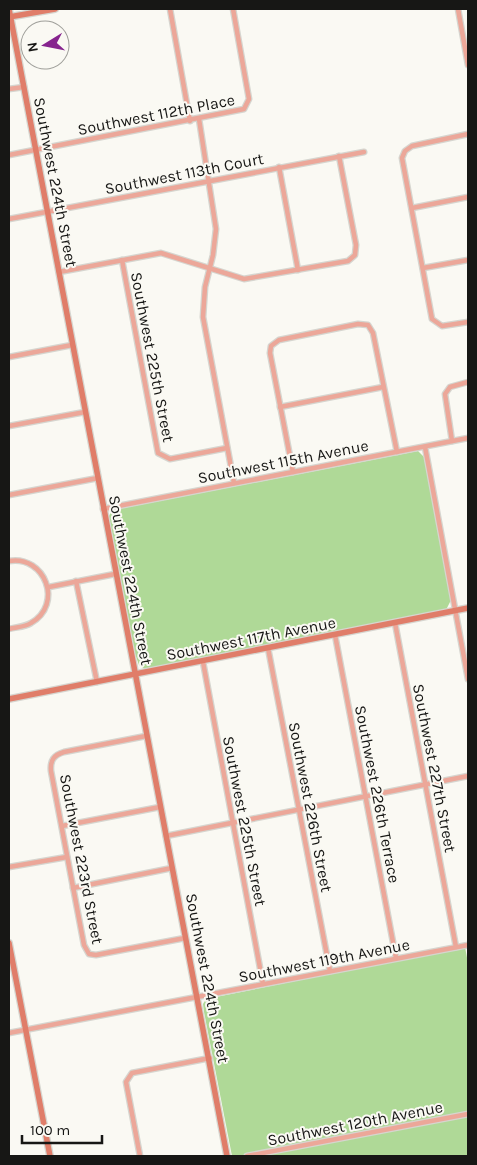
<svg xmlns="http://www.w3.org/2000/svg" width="477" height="1165" font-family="Karla,sans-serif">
	<rect width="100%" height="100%" fill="#faf9f3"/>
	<g fill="#afd997">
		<path d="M 418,451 L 424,457 L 451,600 L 446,610 L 154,668 L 145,669 L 139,665 L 131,643 L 108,518 L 111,512 L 118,509 Z"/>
		<path d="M 465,947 L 468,963 L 468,1156 L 232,1156 L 204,1012 L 203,1004 L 206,999 Z"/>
	</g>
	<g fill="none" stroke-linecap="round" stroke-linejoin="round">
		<g stroke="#d6d5cf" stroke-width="7">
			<g id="street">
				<path d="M 170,9 L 190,121"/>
				<path d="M 458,9 L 468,65"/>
				<path d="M 9,89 L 24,87"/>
				<path d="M 199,119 L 216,229 L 213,255 L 205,287 L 203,317 L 234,483"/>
				<path d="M 468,134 L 412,146 L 405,151 L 402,158 L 432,319 L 442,326 L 468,322"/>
				<path d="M 9,155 L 244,109 L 249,99 L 233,9"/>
				<path d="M 279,167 L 298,270"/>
				<path d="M 412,208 L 468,197"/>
				<path d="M 9,219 L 364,152"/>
				<path d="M 122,260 L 158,453 L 170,459 L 227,448"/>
				<path d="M 423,268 L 468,260"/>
				<path d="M 59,272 L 161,253 L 244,279 L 348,261 L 355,255 L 356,245 L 339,156"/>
				<path d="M 9,357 L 72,345"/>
				<path d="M 280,407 L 383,387"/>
				<path d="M 9,426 L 85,412"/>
				<path d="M 452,441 L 445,394 L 450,387 L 468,382"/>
				<path d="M 425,447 L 468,679"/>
				<path d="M 293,472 L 270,353 L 271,346 L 279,340 L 358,324 L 368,325 L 373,333 L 397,452"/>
				<path d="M 9,495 L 98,478"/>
				<path d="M 103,509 L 468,438"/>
				<path d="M 9,561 C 45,555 64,604 31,623 C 25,627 16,627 9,629"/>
				<path d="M 76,581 L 97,682"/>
				<path d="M 49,587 L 115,574"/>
				<path d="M 395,623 L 456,947"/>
				<path d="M 335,635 L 396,958"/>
				<path d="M 268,648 L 330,971"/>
				<path d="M 203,662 L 263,984"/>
				<path d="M 146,736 L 64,752 C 54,755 50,760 51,771 L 84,945 L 89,954 L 96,955 L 185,938"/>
				<path d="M 62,826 L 160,807"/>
				<path d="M 166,836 L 468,776"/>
				<path d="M 9,867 L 67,857"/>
				<path d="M 73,888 L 172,868"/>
				<path d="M 9,1033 L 468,945"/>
				<path d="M 140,1156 L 126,1082 L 132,1073 L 210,1058"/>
				<path d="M 247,1156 L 468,1114"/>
			</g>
		</g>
		<g stroke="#d6d5cf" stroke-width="8">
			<g id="secondary">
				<path d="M 9,9 L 227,1156"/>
				<path d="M 9,17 L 55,9"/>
				<path d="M 9,699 L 468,608"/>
				<path d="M 9,943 L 50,1156"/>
			</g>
		</g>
		<use href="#street" stroke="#eca799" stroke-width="4.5"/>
		<use href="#secondary" stroke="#e07d69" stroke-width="5.5"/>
	</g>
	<g text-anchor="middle" stroke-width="4" stroke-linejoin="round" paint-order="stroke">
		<g font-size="16" fill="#171715" stroke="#faf9f3">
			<text transform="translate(156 114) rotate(-11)" y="6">Southwest 112th Place</text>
			<text transform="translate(184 173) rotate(-11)" y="6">Southwest 113th Court</text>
			<text transform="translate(56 182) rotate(79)" y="6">Southwest 224th Street</text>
			<text transform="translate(153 357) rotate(79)" y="6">Southwest 225th Street</text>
			<text transform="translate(283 461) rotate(-11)" y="6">Southwest 115th Avenue</text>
			<text transform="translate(131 580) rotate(79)" y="6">Southwest 224th Street</text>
			<text transform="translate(251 638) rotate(-11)" y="6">Southwest 117th Avenue</text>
			<text transform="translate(435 768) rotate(79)" y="6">Southwest 227th Street</text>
			<text transform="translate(378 794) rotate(79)" y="6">Southwest 226th Terrace</text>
			<text transform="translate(311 807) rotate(79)" y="6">Southwest 226th Street</text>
			<text transform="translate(245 821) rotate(79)" y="6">Southwest 225th Street</text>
			<text transform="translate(82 859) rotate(79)" y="6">Southwest 223rd Street</text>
			<text transform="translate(324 960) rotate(-11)" y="6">Southwest 119th Avenue</text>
			<text transform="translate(208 978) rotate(79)" y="6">Southwest 224th Street</text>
			<text transform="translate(355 1123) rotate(-11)" y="6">Southwest 120th Avenue</text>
		</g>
	</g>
	<rect width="477" height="1165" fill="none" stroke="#171715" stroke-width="20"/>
	<g transform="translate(45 45) rotate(260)"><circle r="24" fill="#faf9f3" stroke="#9f9f9a"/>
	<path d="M0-4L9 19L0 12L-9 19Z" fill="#86248e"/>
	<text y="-8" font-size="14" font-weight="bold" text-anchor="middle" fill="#171715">N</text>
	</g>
	<path d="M22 1135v8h80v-8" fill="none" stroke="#171715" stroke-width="2.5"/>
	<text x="30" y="1135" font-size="15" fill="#171715" stroke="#faf9f3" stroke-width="4" paint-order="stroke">100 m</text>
</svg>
